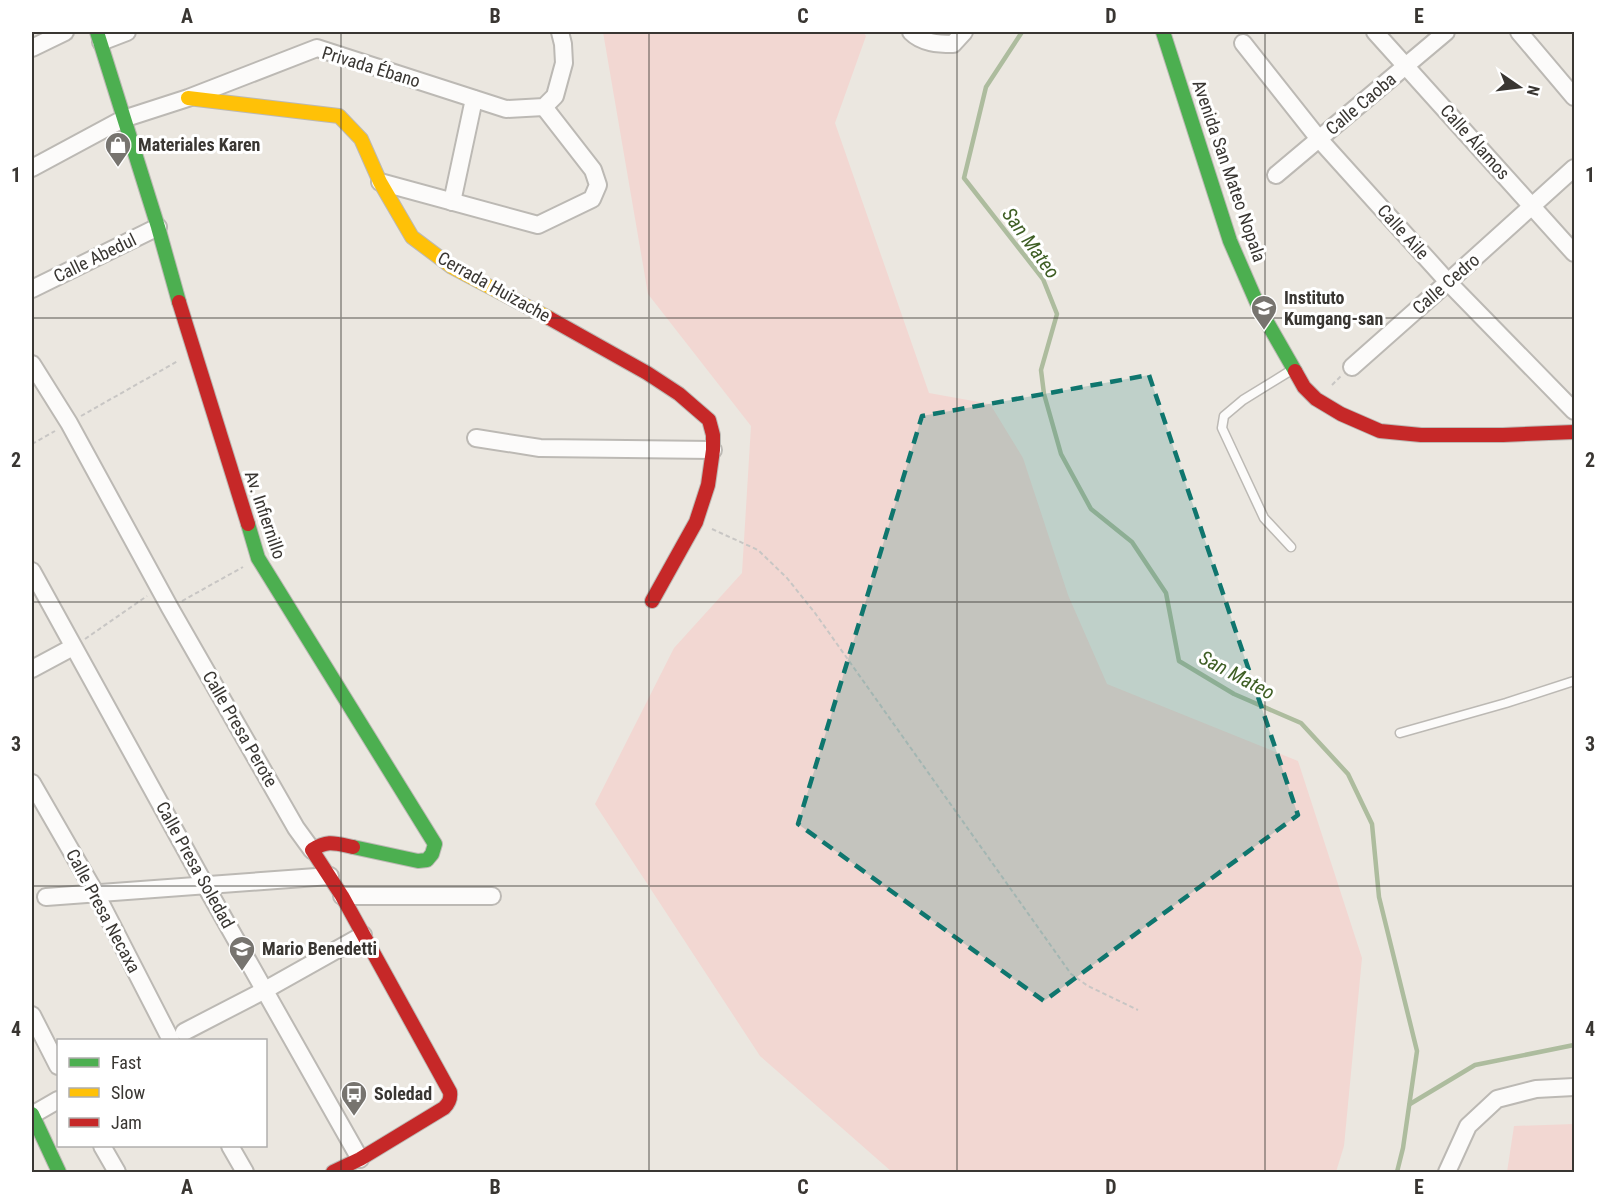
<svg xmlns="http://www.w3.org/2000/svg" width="1606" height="1204" viewBox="0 0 1606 1204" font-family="'Roboto Condensed',sans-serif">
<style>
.green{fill:#f2d7d2}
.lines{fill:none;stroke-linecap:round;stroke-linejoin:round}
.stream{stroke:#adbc9e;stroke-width:4.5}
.lane-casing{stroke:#bcb9b4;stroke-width:11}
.street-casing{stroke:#bcb9b4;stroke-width:20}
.fast-casing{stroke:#bcb9b4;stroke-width:16}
.slow-casing{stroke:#bcb9b4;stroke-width:16}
.jam-casing{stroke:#bcb9b4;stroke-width:16}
.path{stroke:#c8c6c4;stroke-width:2;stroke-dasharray:4.5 3;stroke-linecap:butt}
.lane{stroke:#fcfbfa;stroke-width:8}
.street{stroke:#fcfbfa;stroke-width:16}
.fast{stroke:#4caf50;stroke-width:14}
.slow{stroke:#ffc107;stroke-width:14}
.jam{stroke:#c62828;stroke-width:14}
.marked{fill:#0f766e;fill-opacity:0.2;stroke:#0f766e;stroke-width:4.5;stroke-dasharray:12 8;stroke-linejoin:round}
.grid{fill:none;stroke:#393632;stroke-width:1.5;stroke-opacity:0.55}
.labels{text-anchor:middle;stroke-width:6;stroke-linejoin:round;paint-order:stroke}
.street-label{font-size:18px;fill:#393632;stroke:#fff}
.poi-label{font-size:18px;font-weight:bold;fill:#393632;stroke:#fff;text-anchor:start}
.water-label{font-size:20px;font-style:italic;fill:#3e5e24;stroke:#fff}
.neatline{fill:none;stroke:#393632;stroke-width:2}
.grid-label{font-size:20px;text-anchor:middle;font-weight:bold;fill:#393632}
</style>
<rect width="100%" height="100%" fill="#ebe7e0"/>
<g class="green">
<path d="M603 32H863L866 36 835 123 929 393 990 404 1023 458 1068 595 1107 684 1298 761 1362 958 1344 1146 1336 1172H892L760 1056 595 804 674 648 742 573 751 426 648 294Z"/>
<path d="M1574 1124V1172H1507L1514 1126Z"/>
</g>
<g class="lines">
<g class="stream">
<path d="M1022 32 986 87 964 178 1043 279 1057 314 1041 370 1044 394 1061 454 1091 509 1132 542 1166 593 1179 661 1234 694 1301 723 1348 774 1372 824 1379 897 1417 1051 1403 1148 1397 1172"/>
<path d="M1410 1104 1475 1065 1574 1045"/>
</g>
<g class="lane-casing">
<g id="lane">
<path d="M1290 371 1243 400 1224 416 1222 428 1264 518 1291 547"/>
<path d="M1400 733 1506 703 1574 681"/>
</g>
</g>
<g class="street-casing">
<g id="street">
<path d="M911 32C922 43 938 44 953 44L964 32"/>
<path d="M1375 32 1574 253"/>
<path d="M1519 32 1574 97"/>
<path d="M101 42 127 32"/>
<path d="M1243 43 1319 139 1448 282 1574 411"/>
<path d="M32 48 65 32"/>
<path d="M32 168 123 119 188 98 317 48 506 109 544 107 555 96 564 63 563 44 560 32"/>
<path d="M1276 175 1446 32"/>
<path d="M380 182 538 225 592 199 598 185 593 170 544 107"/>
<path d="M452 202 474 99"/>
<path d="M32 289 158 227"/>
<path d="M32 364 69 423 170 608 296 828 312 850"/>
<path d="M1352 367 1448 282 1574 168"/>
<path d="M476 438 540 448 713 450"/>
<path d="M32 571 205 885 360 1159"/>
<path d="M32 669 73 647"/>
<path d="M32 783 96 894 171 1040"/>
<path d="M342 896H492"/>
<path d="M46 897 330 876"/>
<path d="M32 1015 58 1066"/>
<path d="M184 1032 265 990 363 935"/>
<path d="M32 1115 58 1100"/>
<path d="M102 1146 117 1172"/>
<path d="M230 1146 245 1172"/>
<path d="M1447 1172 1468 1126 1497 1099 1536 1089 1574 1087"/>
</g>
</g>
<g class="fast-casing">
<g id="fast">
<path d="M97 32 158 227 179 302"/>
<path d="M1163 32 1230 241 1260 310 1295 371"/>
<path d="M248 524 258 558 435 844 432 854 427 860 418 861 353 847"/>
<path d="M32 1114 59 1172"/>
</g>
</g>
<g class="slow-casing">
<path id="slow" d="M188 98 339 116 361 139 380 182 412 237 452 267 549 318"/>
</g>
<g class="jam-casing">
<g id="jam">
<path d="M179 302 248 524"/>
<path d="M549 318 647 373 679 394 709 420 713 435V450L708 485 696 522 652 601"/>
<path d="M1295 371 1304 387 1316 399 1341 414 1380 431 1421 435H1503L1574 432"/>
<path d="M333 1172 360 1159 444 1108C449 1103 451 1099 450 1092L342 896 312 850C328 840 334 843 353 847"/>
</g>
</g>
<g class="path">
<path d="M1332 385 1341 376"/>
<path d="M81 416 178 361"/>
<path d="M32 444 55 431"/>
<path d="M712 529 758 550 787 578 815 613 1071 974 1088 986 1138 1010"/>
<path d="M182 601 243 567"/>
<path d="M85 639 147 596"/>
</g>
<use href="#lane" class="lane"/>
<use href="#street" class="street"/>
<use href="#fast" class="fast"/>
<use href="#slow" class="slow"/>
<use href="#jam" class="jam"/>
</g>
<path class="marked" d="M1149 375 1298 815 1044 1001 798 824 922 416Z"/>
<path class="grid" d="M341 32V1172M649 32V1172M957 32V1172M1265 32V1172M32 318H1574M32 602H1574M32 886H1574"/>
<defs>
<g id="shop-pin" transform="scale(1.35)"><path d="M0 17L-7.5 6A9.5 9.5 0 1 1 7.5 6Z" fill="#77746f" stroke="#fff"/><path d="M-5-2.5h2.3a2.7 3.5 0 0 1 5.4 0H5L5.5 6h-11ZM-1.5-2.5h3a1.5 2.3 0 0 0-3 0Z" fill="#fff"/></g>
<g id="school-pin" transform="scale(1.35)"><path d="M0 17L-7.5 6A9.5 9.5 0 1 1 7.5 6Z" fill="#77746f" stroke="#fff"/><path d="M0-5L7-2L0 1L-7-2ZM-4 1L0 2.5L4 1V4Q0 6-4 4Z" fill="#fff"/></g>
<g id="bus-pin" transform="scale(1.35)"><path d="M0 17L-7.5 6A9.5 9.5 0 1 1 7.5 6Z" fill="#77746f" stroke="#fff"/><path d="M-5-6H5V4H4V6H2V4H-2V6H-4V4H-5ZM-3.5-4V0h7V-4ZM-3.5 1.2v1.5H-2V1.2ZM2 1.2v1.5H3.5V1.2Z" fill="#fff"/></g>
</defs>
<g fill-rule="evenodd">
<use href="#shop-pin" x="118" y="145"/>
<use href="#school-pin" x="1264" y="308"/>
<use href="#school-pin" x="242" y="949"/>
<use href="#bus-pin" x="354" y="1094"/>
</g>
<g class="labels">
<g class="street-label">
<text transform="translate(371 67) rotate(17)" y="6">Privada Ébano</text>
<text transform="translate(1361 104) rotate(-40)" y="6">Calle Caoba</text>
<text transform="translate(1475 142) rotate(48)" y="6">Calle Álamos</text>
<text transform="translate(1229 171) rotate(71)" y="6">Avenida San Mateo Nopala</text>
<text transform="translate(1403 232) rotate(48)" y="6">Calle Aile</text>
<text transform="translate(95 258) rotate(-26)" y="6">Calle Abedul</text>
<text transform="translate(1446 284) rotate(-41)" y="6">Calle Cedro</text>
<text transform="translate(494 287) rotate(29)" y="6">Cerrada Huizache</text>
<text transform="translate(265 515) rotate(71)" y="6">Av. Infiernillo</text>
<text transform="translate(240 729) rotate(60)" y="6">Calle Presa Perote</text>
<text transform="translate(195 865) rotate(61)" y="6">Calle Presa Soledad</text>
<text transform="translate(103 911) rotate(62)" y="6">Calle Presa Necaxa</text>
</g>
<g class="poi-label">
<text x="138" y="151">Materiales Karen</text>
<text x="1284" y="304">Instituto<tspan x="1284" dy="21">Kumgang-san</tspan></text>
<text x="262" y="955">Mario Benedetti</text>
<text x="374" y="1100">Soledad</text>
</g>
<g class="water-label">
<text transform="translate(1031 243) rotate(54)" y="7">San Mateo</text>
<text transform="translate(1237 675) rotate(28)" y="7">San Mateo</text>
</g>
</g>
<rect width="1606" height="1204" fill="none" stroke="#ffffff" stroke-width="66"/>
<rect x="57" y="1039" width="210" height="108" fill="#ffffff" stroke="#b0afad" stroke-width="1.5"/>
<rect x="69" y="1058" width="30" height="9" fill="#4caf50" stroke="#b0afad" stroke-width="1.5"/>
<text x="111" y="1069" font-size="18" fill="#393632">Fast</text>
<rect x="69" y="1088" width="30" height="9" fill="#ffc107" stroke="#b0afad" stroke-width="1.5"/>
<text x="111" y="1099" font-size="18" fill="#393632">Slow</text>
<rect x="69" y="1118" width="30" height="9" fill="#c62828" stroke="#b0afad" stroke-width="1.5"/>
<text x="111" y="1129" font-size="18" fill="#393632">Jam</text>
<g transform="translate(1519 87) rotate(104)" stroke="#ffffff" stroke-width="4.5" paint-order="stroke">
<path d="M0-4.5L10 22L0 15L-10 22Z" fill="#393632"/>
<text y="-9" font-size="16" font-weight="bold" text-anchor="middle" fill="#393632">N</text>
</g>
<rect x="33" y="33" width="1540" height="1138" class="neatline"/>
<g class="grid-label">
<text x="187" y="23">A</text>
<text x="495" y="23">B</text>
<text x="803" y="23">C</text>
<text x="1111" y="23">D</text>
<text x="1419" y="23">E</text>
<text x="16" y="182">1</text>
<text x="1590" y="182">1</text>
<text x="16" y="467">2</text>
<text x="1590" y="467">2</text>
<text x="16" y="751">3</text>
<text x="1590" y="751">3</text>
<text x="16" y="1036">4</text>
<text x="1590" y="1036">4</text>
<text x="187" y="1194">A</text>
<text x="495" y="1194">B</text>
<text x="803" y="1194">C</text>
<text x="1111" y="1194">D</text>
<text x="1419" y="1194">E</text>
</g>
</svg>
